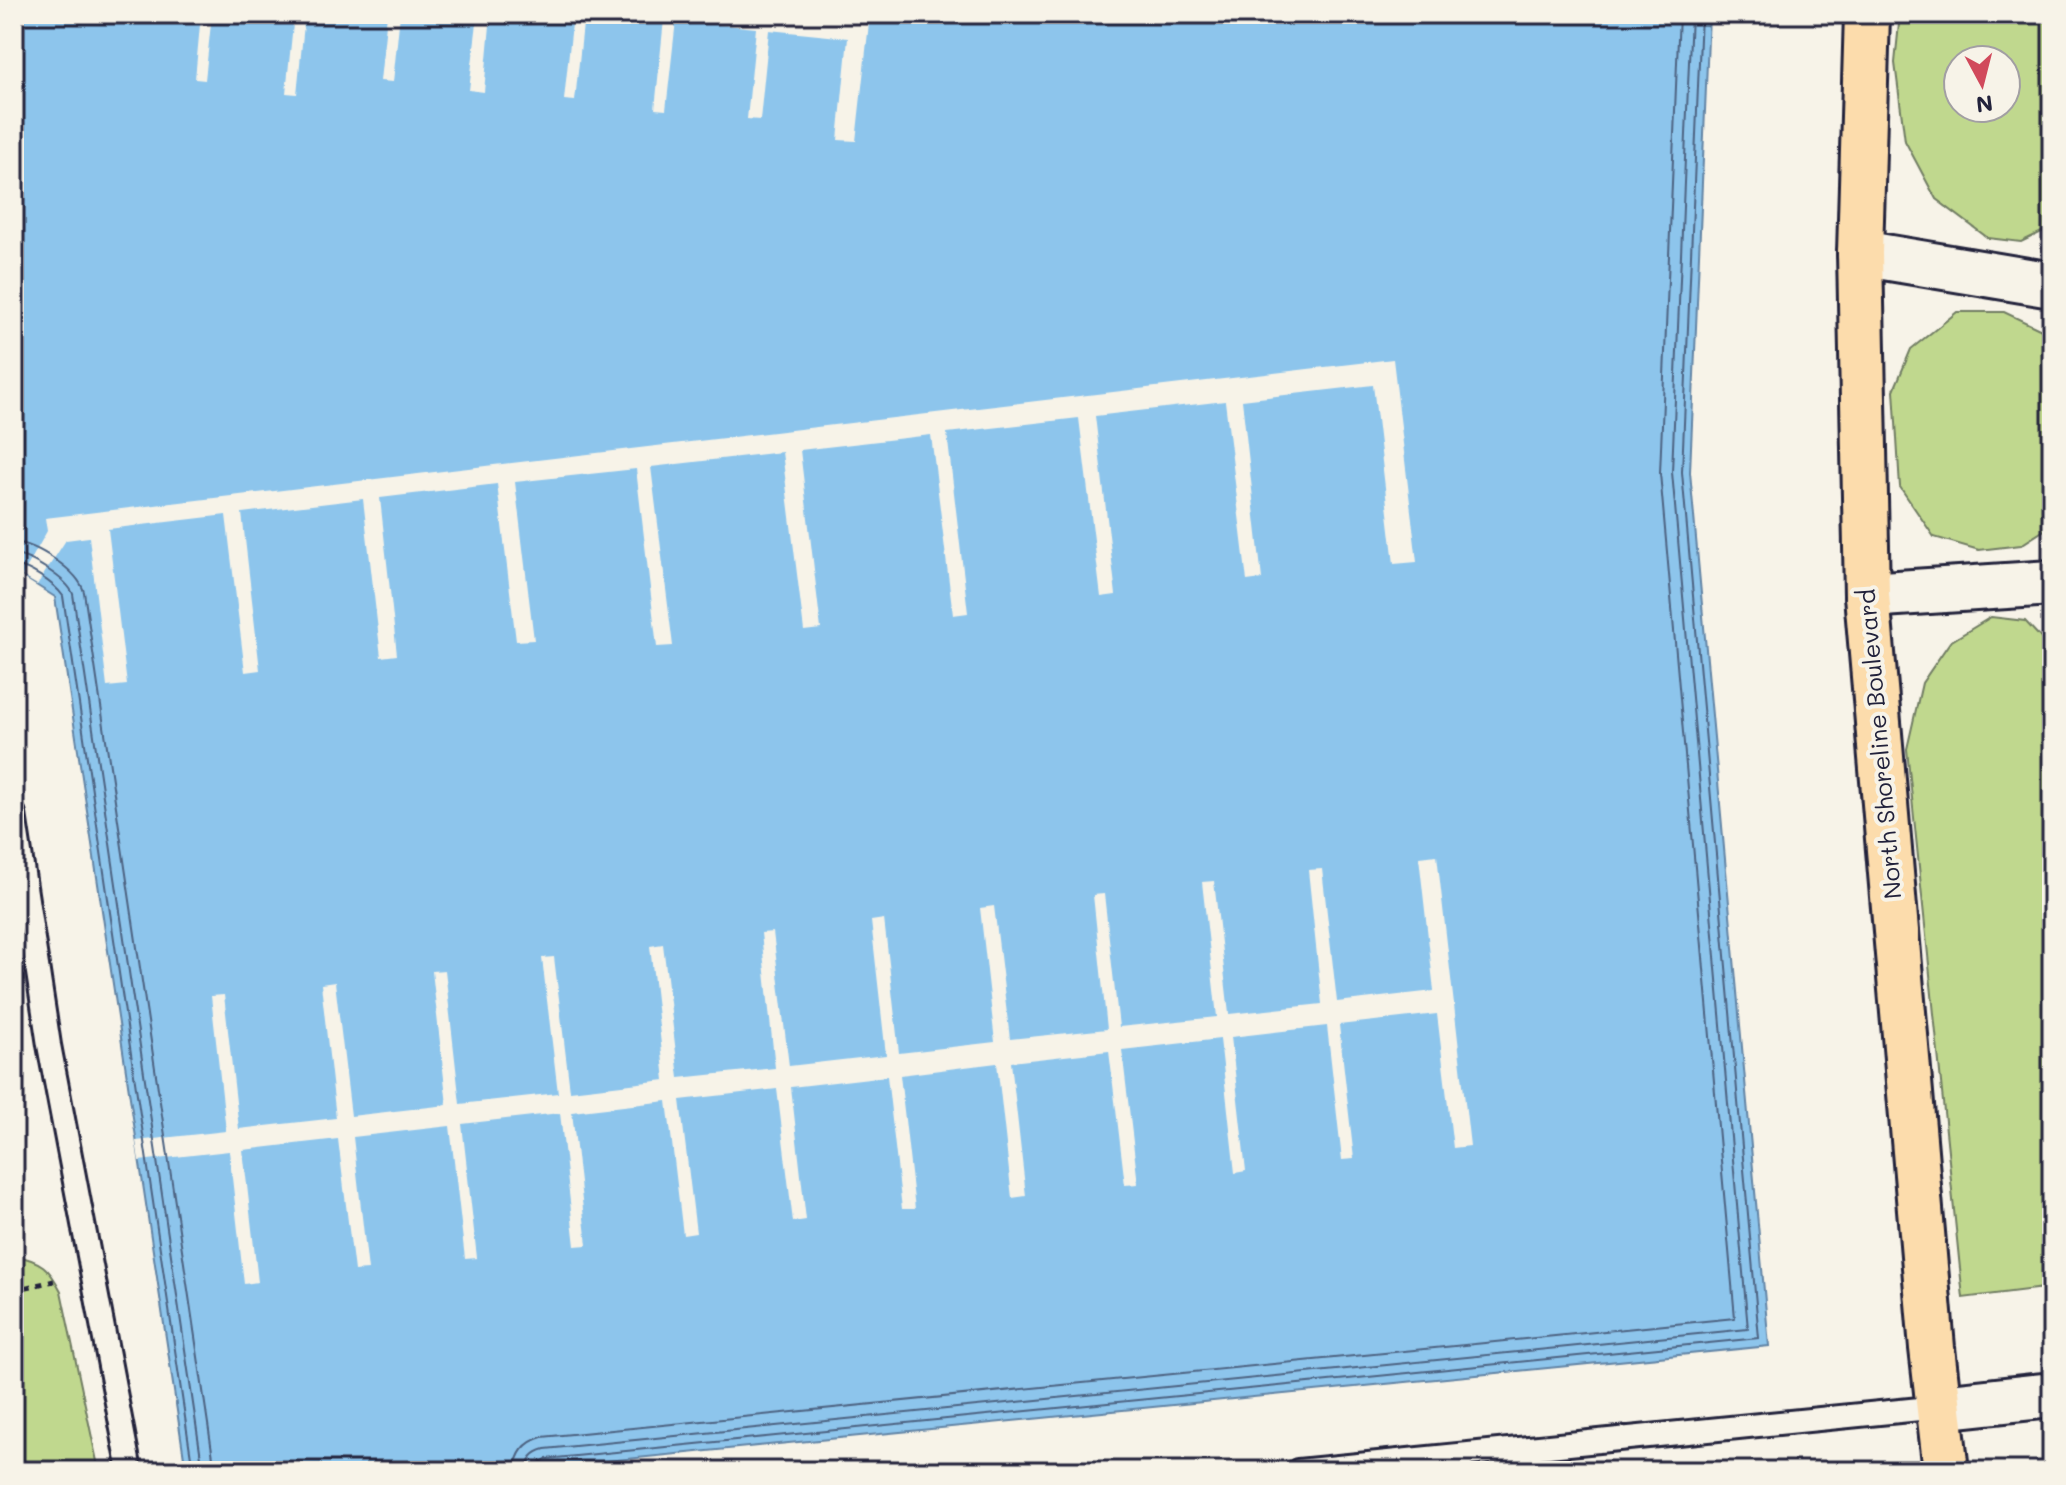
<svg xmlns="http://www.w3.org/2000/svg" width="2066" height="1485" viewBox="0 0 2066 1485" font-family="Mali,sans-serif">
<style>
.green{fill:#c0d88e;stroke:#717d64;stroke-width:2;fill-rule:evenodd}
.water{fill:#8dc5ec;stroke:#6284a5;stroke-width:2}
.pier{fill:#f7f3e8}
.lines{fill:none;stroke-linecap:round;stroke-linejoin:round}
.shore{stroke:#4d6382;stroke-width:2}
.service-casing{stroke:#22223b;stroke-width:28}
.minor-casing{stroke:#22223b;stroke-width:50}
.secondary-casing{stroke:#22223b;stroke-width:50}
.primary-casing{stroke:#22223b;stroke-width:50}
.path{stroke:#22223b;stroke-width:5;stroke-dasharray:6 6;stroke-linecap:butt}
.service{stroke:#f7f3e8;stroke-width:22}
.minor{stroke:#f7f3e8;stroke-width:44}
.secondary{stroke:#f7f3e8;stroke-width:44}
.primary{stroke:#fcdcac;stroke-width:44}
.labels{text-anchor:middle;stroke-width:8;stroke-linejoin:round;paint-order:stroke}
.street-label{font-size:24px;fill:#22223b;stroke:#f7f3e8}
</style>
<rect width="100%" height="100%" fill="#f7f3e8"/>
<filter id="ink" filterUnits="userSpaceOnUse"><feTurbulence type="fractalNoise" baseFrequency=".0125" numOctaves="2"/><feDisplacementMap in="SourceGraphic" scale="16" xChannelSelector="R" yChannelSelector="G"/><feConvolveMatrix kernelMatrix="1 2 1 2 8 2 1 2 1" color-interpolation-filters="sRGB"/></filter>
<g filter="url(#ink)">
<g class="green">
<path d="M1900 14H2052V227L2021 242 1988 238 1936 199 1905 141 1895 63ZM1958 60H2006V108H1958Z"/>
<path d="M1957 312H2004L2052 335V525L2021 545 1979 550 1934 537 1900 487 1894 390 1911 349Z"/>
<path d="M1991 617 2025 621 2052 650V1287L1963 1298 1907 749 1922 683 1950 642Z"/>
<path d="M14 1255C41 1261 49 1267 61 1291L99 1471H14Z"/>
</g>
<path class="water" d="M18 14H1709L1690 472 1769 1346 506 1471H186L55 597 14 571V34L18 31Z"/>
<g class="pier">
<path d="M201 14H212L205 80 195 79Z"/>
<path d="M294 14H305L297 94 286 93Z"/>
<path d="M387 14H400L393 82 380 81Z"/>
<path d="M478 14H491L484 92 469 90Z"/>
<path d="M573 14H584L575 101 564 100Z"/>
<path d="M620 14H870L856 141 838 140 848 38 769 30 760 120 747 119 756 28 676 20 666 110 655 109 664 19Z"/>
<path d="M1393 359 1417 562 1394 564 1373 385 1242 400 1262 579 1247 581 1225 401 1095 416 1116 595 1101 597 1079 418 947 433 968 613 953 615 931 435 800 450 821 629 804 631 782 452 651 467 673 646 657 647 636 469 515 482 534 640 516 641 497 484 380 498 397 655 381 657 363 499 242 513 260 670 245 672 226 515 108 529 127 685 107 687 89 537 66 540 37 585 22 576 47 531 45 518Z"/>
<path d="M1437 855 1470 1146 1453 1148 1437 1014 1339 1025 1354 1159 1342 1160 1327 1026 1231 1037 1246 1171 1235 1173 1220 1039 1122 1050 1138 1184 1125 1185 1109 1051 1011 1062 1026 1196 1012 1198 997 1063 900 1075 915 1209H902L887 1076 791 1087 806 1220 793 1222 777 1089 680 1100 696 1233 683 1235 667 1101 572 1112 587 1245 575 1246 560 1113 462 1124 477 1258 465 1259 450 1126 353 1137 368 1270 354 1271 338 1139 243 1150 258 1282 244 1284 229 1151 139 1161 136 1141 226 1131 211 996 224 995 239 1129 336 1118 321 984 335 982 351 1116 447 1105 432 971 445 970 460 1104 558 1093 542 958 554 957 570 1091 665 1080 650 946 663 944 679 1078 775 1068 761 933 773 932 789 1066 886 1055 871 921 884 919 899 1053 995 1042 980 908 994 906 1010 1039 1107 1029 1093 895 1104 894 1119 1027 1217 1017 1202 882 1214 881 1229 1014 1322 1004 1308 870 1322 869 1337 1002 1434 991 1419 857Z"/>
</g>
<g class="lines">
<g class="shore">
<path d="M14 542C36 544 78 570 84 592L215 1471"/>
<path d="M14 555C30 556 67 579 73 594L203 1471"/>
<path d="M14 565C29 567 54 583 63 596L193 1471"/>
<path d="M515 1471C516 1453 525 1442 542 1437L1735 1318 1660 473 1679 14"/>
<path d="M527 1471C527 1459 533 1452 545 1449L1748 1329 1672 472 1691 14"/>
<path d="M537 1471 539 1463 546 1459 1759 1338 1682 472 1701 14"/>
</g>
<g class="service-casing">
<g id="service">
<path d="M14 814 49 1045 130 1471"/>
<path d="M1298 1471 1940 1407"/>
</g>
</g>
<g class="minor-casing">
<path id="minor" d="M1940 1407 2052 1395"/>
</g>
<g class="secondary-casing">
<g id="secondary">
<path d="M1860 253 2052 285"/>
<path d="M1867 595 2052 583"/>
</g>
</g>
<g class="primary-casing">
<path id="primary" d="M1867 14 1860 253 1867 595 1932 1348 1946 1471"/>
</g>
<g class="path">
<path d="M14 1290 54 1281"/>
<path d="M1794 1471 1865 1463"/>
</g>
<use href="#service" class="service"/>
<use href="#minor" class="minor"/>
<use href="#secondary" class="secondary"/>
<use href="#primary" class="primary"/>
</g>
</g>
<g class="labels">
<g class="street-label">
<text transform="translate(1880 744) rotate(-95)" y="8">North Shoreline Boulevard</text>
</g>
</g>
<rect width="2066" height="1485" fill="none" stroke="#f7f3e8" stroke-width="48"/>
<rect x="24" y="24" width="2018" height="1437" fill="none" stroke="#22223b" stroke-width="3" filter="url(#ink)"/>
<g transform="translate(1982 84) rotate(173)"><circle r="38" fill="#f7f3e8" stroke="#a29fa3" stroke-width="2"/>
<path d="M0-6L14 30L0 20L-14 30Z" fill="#d1495b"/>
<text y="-12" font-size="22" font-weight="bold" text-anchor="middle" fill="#22223b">N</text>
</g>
</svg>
